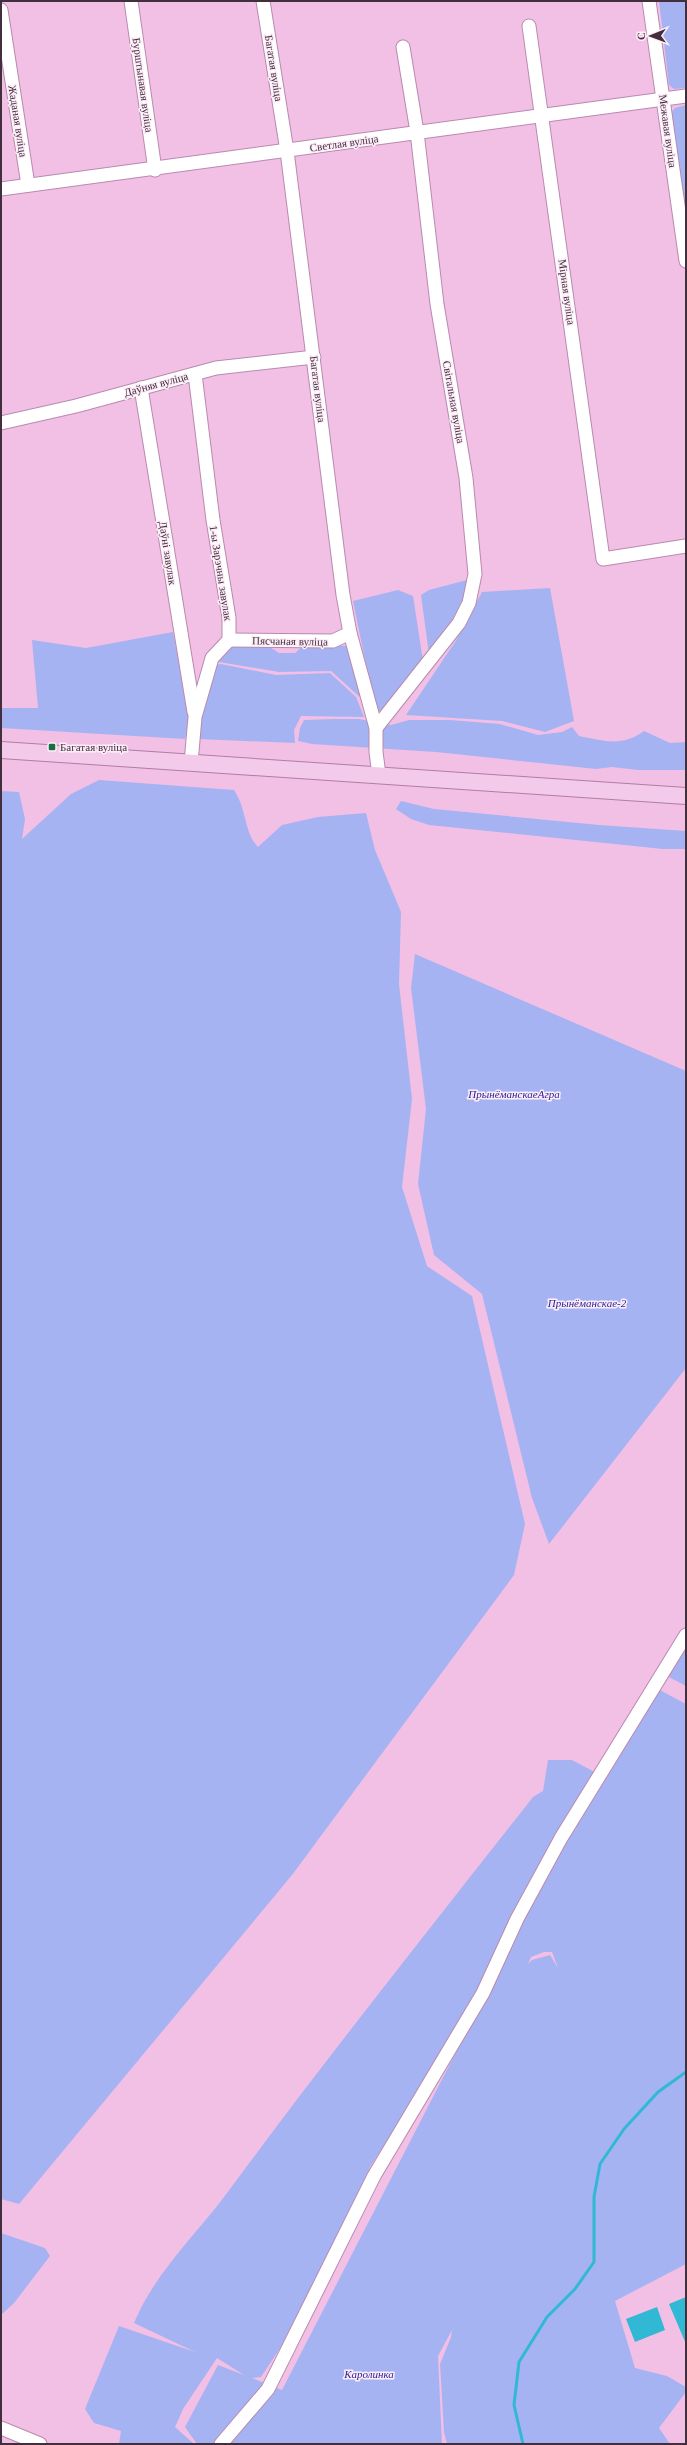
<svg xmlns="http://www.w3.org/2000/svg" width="687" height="2445" viewBox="0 0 687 2445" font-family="'Times New Roman',serif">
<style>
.green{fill:#a6b3f3;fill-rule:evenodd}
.water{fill:#31b8d4}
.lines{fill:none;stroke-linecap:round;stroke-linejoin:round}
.stream{stroke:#31b8d4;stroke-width:3}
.minor-casing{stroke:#b98aae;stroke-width:15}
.major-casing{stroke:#b07da4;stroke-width:18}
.minor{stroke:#fff;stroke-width:13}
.major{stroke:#f4caea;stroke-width:16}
.poi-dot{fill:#166e41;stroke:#fdedf8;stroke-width:1.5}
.labels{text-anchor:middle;stroke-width:3;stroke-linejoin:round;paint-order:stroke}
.street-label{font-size:11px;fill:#422e3d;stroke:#fdedf8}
.poi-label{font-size:11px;fill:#422e3d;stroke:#fdedf8;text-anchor:start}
.park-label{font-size:11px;font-style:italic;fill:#2a2495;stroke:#fdedf8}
</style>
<rect width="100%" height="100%" fill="#f2bfe5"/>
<g class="green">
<path d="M659 1H686V88L674 89 669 85Z"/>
<path d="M686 105V219L670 114 675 108Z"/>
<path d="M471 579 464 602 429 654 421 595 429 590Z"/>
<path d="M550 588 574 721 545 732 502 721 406 715 455 642 482 592Z"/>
<path d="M398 590 413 596 423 661 385 711H379L373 699 353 601Z"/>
<path d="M173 632 189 718 185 739 1 728V708H38L32 640 86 648Z"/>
<path d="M232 644 268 646 279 653H295L303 646H349L363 700 331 671 279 672 219 662Z"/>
<path d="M221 664 276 675 330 673 356 697 364 717 301 716 294 730 295 743 198 739 200 718 215 665Z"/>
<path d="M334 719H359L391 725 409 720H450L500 724 538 735 562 732 572 727 579 736C605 741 622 747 644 731L670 743 686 742V770H638L612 767 596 769 436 752 312 744 298 741 300 728 304 720Z"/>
<path d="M99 780 234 790C247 809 244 833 258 847L282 825 318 817 366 813 375 850 401 912 399 984 412 1099 402 1187 427 1266 472 1296 525 1524 514 1575 292 1875 19 2204 1 2199V791L19 792 25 819 22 839 71 794Z"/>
<path d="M401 801 434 809 599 825 686 831V849H663L429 825 411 819 396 809Z"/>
<path d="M415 954 686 1071V1368L549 1544 532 1498 482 1294 434 1255 418 1184 426 1109 411 988Z"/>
<path d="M686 1646V1686L667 1676Z"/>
<path d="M658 1689 686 1704V2264L615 2301 635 2368 667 2376 686 2387V2392L659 2428 670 2444H447L444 2432 440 2364 451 2337 452 2330 438 2356 442 2444H197L185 2427 218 2365 244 2375 217 2358 183 2409 175 2427 194 2444H119L121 2431 94 2423 85 2409 119 2326 195 2352 134 2323C155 2272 198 2233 230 2189 328 2056 431 1927 533 1797L543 1791 548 1760H572L604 1777ZM563 1823 577 1829 570 1831 282 2390 252 2378 261 2377 300 2318 359 2201 370 2167 415 2097 482 1983ZM544 1952H552L558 1968 550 1955 532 1960 528 1964 531 1957Z"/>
<path d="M1 2233 45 2248 50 2256 14 2303 1 2315Z"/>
</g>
<g class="water">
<path d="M686 2297V2344L669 2304Z"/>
<path d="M657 2307 665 2330 635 2342 626 2319Z"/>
</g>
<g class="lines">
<path class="stream" d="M523 2444 514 2405 519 2362 547 2317 575 2289 594 2262V2197L600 2164 624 2129 658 2092 686 2072"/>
<g class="minor-casing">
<g id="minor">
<path d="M131 1 155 170"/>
<path d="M263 1 287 151 343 595 350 633 376 728V752L379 775"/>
<path d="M649 1 686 261"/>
<path d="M1 10 28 185"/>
<path d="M529 26 603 559 686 546"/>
<path d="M1 189 686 96"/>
<path d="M141 388 194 712"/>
<path d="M1 423 76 406 216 368 314 357"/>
<path d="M229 640 333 641 350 633"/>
<path d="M376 728 459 623 469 603 475 574 466 478 437 304 417 132 403 47"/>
<path d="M191 763 195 717 212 658 229 640V618L213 520 195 374"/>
<path d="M1 2428 40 2444"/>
<path d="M221 2444 268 2389 374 2176 483 1993 517 1919 561 1838 686 1635"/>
</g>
</g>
<g class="major-casing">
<path id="major" d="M1 750 686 796"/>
</g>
<use href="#minor" class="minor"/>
<use href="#major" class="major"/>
</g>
<rect class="poi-dot" x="48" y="743" width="8" height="8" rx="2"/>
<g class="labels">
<g class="street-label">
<text transform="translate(274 68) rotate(81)" y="4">Багатая вуліца</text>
<text transform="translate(143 85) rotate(82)" y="4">Бурштынавая вуліца</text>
<text transform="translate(18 121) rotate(81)" y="4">Жаданая вуліца</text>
<text transform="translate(668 131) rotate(82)" y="4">Межавая вуліца</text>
<text transform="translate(344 143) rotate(-8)" y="4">Светлая вуліца</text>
<text transform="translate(567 292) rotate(82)" y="4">Мірная вуліца</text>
<text transform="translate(156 384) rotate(-15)" y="4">Даўняя вуліца</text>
<text transform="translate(318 389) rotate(83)" y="4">Багатая вуліца</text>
<text transform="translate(454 402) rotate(80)" y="4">Світальная вуліца</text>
<text transform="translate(168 553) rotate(81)" y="4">Даўні завулак</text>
<text transform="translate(221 573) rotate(81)" y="4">1-ы Зарэчны завулак</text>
<text transform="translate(290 641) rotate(1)" y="4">Пясчаная вуліца</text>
</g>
<g class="poi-label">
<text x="60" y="751">Багатая вуліца</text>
</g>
<g class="park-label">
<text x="514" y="1098">ПрынёманскаеАгра</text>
<text x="587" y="1307">Прынёманскае-2</text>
<text x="369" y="2378">Каролинка</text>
</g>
</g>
<rect width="687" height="2445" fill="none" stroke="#422e3d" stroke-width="4"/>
<g transform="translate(651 36) rotate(269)" stroke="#fdedf8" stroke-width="3" paint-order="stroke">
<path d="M0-3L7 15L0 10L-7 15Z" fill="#422e3d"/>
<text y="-6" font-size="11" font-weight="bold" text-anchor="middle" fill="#422e3d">С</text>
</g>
</svg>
